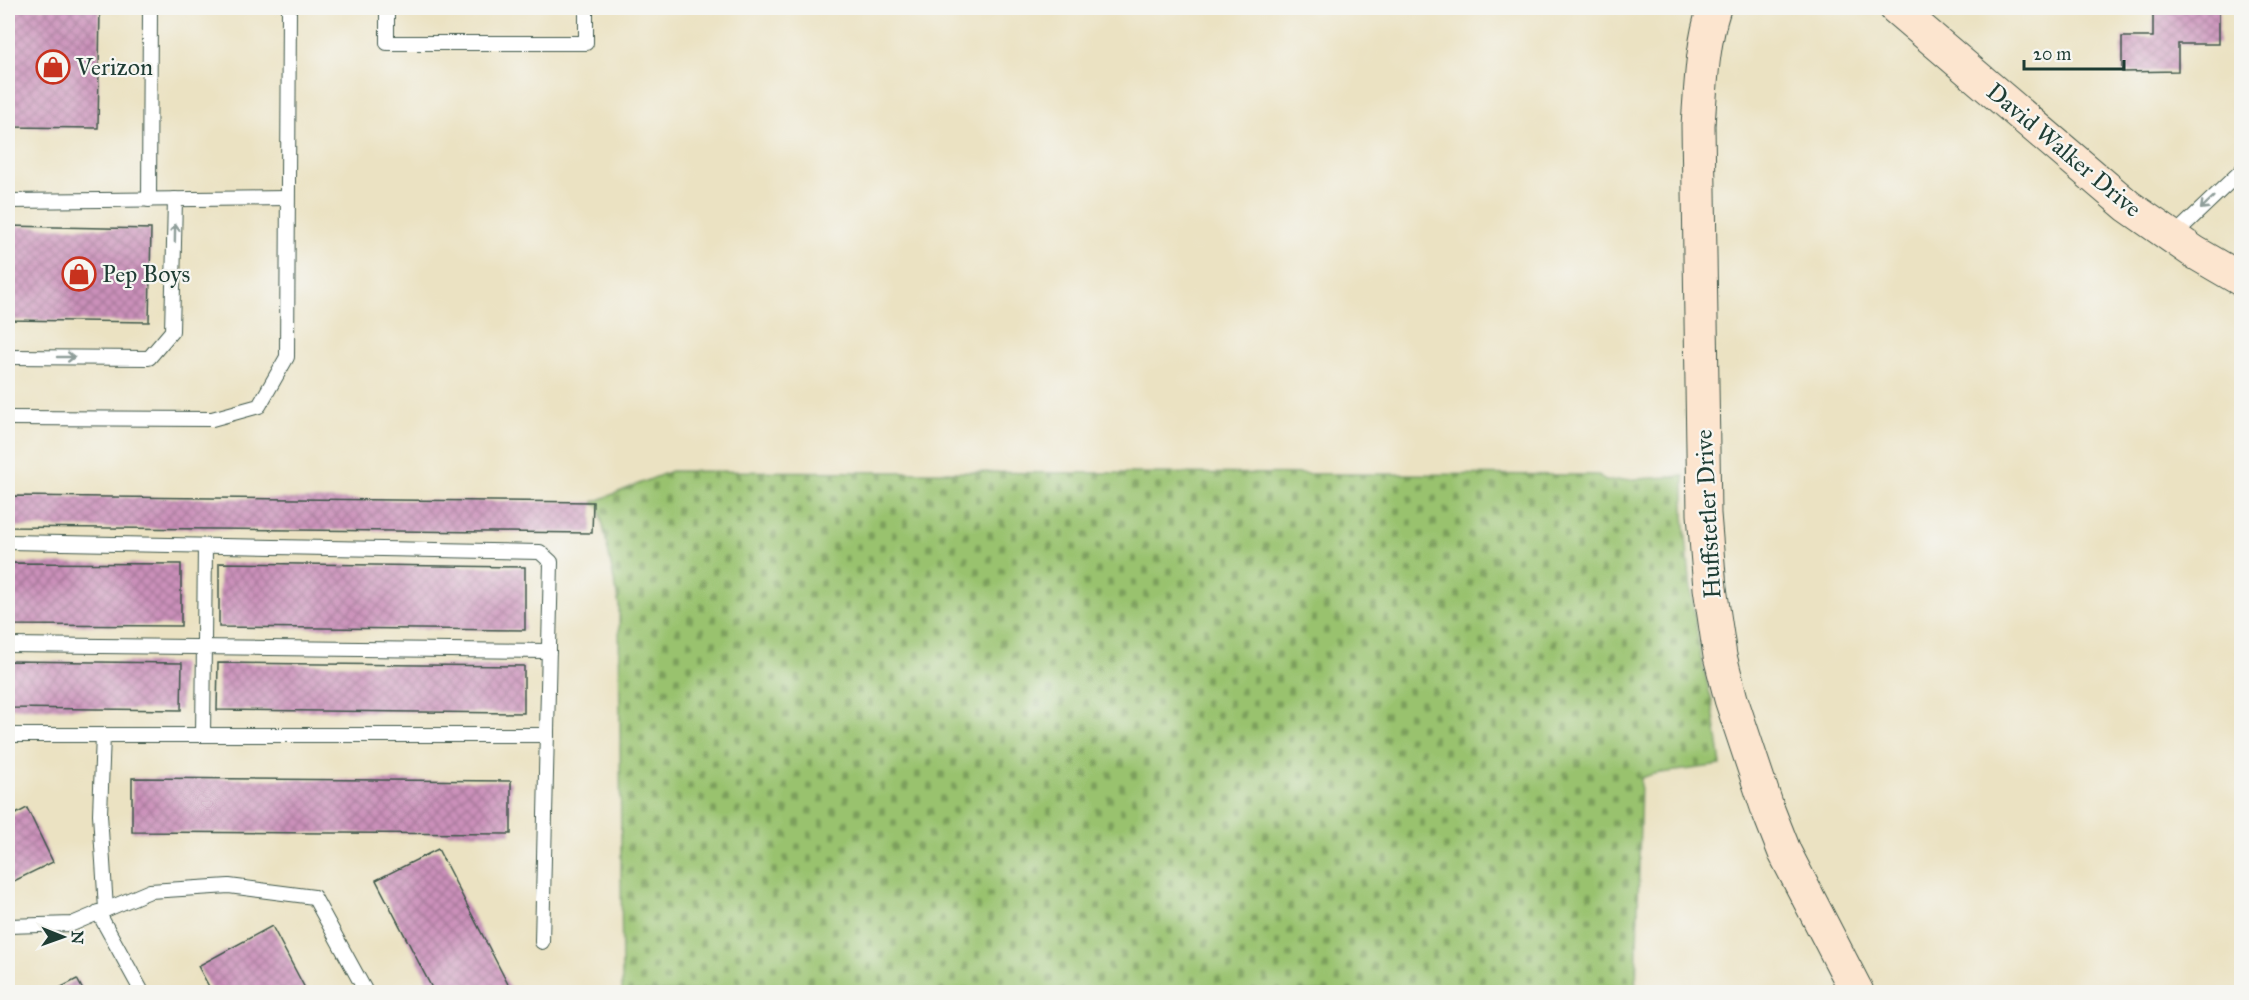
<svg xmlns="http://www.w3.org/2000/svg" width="2249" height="1000" viewBox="0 0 2249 1000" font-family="'IM FELL Great Primer',serif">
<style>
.cemetery{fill:url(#cemetery-stones);stroke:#5c8051;stroke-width:1.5}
.building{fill:url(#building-cross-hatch)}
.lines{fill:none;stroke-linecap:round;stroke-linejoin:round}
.lane-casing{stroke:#3e5649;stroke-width:16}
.secondary-casing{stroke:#3e5649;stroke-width:35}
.lane{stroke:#fff;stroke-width:14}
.secondary{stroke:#fce5cf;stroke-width:33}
.oneway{stroke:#8f9e9a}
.labels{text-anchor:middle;stroke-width:4.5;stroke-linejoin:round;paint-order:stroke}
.poi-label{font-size:24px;fill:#1f3d34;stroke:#f6f6f2;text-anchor:start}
.street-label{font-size:24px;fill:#1f3d34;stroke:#f6f6f2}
</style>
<defs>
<pattern id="cemetery-stones" width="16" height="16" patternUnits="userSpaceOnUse" patternTransform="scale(1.5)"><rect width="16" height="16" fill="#99c26e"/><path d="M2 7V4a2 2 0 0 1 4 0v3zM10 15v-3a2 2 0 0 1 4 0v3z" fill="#7c9f5b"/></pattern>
<pattern id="building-cross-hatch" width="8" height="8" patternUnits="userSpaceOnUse" patternTransform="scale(1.5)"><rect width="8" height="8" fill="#cb90ba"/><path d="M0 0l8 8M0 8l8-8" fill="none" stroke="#a47798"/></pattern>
</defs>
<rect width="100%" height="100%" fill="#f6f6f2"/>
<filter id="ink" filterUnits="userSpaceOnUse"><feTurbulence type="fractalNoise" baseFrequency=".0167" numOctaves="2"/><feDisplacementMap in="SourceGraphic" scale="12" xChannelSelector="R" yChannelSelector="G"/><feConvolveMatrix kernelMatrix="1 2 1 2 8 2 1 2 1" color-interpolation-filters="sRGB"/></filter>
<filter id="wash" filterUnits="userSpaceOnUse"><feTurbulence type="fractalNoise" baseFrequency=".008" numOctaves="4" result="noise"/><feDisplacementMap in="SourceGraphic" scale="24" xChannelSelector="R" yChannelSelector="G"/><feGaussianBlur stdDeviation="1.35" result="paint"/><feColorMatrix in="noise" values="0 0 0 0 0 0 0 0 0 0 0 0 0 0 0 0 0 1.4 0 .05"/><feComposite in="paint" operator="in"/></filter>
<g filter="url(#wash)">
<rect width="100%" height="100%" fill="#ebe2c2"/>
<path class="cemetery" d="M671 471 1599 475 1605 481 1684 476V515L1691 590 1701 658 1712 702 1721 765 1653 774 1641 778 1636 992H622L619 605 599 506 591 503Z"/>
<g id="blocks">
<g class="building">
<path d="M8 8H100L98 128 8 127Z"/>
<path d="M2153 8H2219V44H2178V71L2122 72V37H2153Z"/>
<path d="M8 226 151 229 149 322 8 320Z"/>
<path d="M8 496 593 502 592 533 8 527Z"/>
<path d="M8 563 181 564V626L8 625Z"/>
<path d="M219 563 525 567V630L219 627Z"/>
<path d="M8 661 182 663 181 710 8 708Z"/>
<path d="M218 663 524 666V713L217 710Z"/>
<path d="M132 778 511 781V834L132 832Z"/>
<path d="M27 808 53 862 10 883 8 878V818Z"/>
<path d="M438 849 512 992H434L376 880Z"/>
<path d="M272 926 307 992H212L198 966Z"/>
<path d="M77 979 84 992H52Z"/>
</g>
</g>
</g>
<g filter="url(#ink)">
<use href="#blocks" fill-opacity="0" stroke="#3e5649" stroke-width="1.5"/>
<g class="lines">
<g class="lane-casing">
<g id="lane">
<path d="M387 8V43H586V8"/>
<path d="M149 200 150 8"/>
<path d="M8 201 287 198"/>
<path d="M2172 237 2242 170"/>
<path d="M8 357 149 358 172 331 175 199"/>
<path d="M8 418 212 419 259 406 287 357 289 8"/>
<path d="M8 542 540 552 551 562 542 942"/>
<path d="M8 645 549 651"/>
<path d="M8 735H547"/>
<path d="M103 735 100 814 106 909"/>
<path d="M203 735 205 546"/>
<path d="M98 912 142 992"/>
<path d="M8 926 72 924 150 891 229 886 314 897 366 992"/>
</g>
</g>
<g class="secondary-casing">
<g id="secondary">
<path d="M1714 8C1702 45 1701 86 1698 125L1704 514 1710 588 1720 656 1731 699 1768 810 1785 853 1857 992"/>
<path d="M1896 8 2128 206 2194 252 2242 280"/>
</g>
</g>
<use href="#lane" class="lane"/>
<use href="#secondary" class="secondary"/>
</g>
<defs><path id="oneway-shaft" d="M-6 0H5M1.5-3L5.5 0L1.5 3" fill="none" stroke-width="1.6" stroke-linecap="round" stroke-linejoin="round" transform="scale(1.5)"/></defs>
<g class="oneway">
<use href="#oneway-shaft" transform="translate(2207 203) rotate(136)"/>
<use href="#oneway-shaft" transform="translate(175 233) rotate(-89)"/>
<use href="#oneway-shaft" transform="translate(66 357)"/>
</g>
</g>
<defs>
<g id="shop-ring" transform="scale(1.725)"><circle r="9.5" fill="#f6f6f2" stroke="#c8321e" stroke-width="1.5"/><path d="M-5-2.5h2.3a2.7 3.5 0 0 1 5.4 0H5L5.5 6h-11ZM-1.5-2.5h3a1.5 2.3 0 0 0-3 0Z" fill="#c8321e"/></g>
</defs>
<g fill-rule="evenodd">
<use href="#shop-ring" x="53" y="67"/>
<use href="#shop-ring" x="79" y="274"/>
</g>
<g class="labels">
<g class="poi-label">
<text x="76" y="75">Verizon</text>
<text x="102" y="282">Pep Boys</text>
</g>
<g class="street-label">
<text transform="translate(2064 150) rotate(40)" y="8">David Walker Drive</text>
<text transform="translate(1708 514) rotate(-93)" y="8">Huffstetler Drive</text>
</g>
</g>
<rect width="2249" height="1000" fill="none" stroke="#f6f6f2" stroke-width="30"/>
<g transform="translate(63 937) rotate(91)" stroke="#f6f6f2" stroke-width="4.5" paint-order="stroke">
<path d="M0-4.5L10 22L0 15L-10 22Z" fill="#1f3d34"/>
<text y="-9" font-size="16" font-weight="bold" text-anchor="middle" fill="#1f3d34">N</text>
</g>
<path d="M2024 60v9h100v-9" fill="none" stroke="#1f3d34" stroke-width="3"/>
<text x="2033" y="60" font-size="18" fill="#1f3d34" stroke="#f6f6f2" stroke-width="4.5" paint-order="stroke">20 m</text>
</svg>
